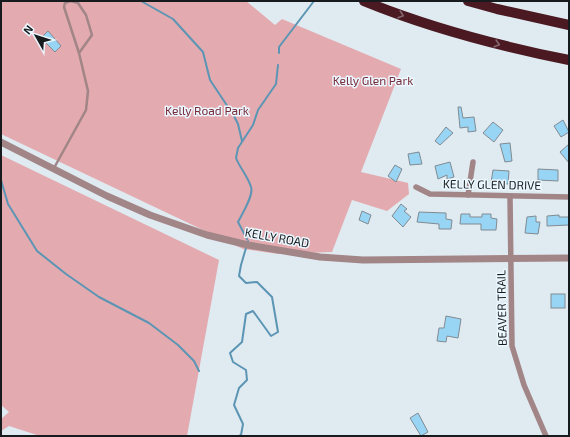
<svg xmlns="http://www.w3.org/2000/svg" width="570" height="437" viewBox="0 0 570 437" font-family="'Exo 2',sans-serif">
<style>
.green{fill:#e3abb0}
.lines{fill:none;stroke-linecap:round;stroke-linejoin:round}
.stream{stroke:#5c95b4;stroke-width:2}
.building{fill:#98d4f4;stroke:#818b92}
.service{stroke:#a18587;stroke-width:2.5}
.minor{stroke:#a18587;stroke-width:5.5}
.tertiary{stroke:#a18587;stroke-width:7}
.motorway{stroke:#4b1921;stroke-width:10}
.oneway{stroke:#83676f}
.labels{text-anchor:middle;stroke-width:3;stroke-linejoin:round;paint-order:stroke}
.park-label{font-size:12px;fill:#782c39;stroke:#ecf8ff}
.street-label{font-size:12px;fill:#171b1d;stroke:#ecf8ff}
</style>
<rect width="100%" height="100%" fill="#dfeaf1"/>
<g class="green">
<path d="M1 1H246L275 25 282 19 401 69 361 172 408 183 409 194 387 211 352 200 332 252 278 254 243 249 1 134Z"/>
<path d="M1 155 219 260 187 436H40L9 426 1 431V419L9 412 1 405Z"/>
</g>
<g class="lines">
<g class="stream">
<path d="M141 1 173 19 203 52 210 80 234 116 238 124 242 141"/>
<path d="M279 53V47L314 1"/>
<path d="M1 180 8 204 37 251 66 274 99 297 149 323 178 345 194 361 199 371"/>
<path d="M247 239 238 222C242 214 254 195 251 187 248 177 240 168 236 158L238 148 253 125 258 110 276 84 278 65"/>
<path d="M239 436 241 435 243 424 234 405 239 388 247 380 246 370 233 362 230 353 242 342 246 314 253 311 271 336 278 332 272 297 257 282 246 283 239 276 241 265 248 241"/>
</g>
</g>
<g class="building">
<path d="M48 31 61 46 55 52 41 38Z"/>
<path d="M458 107H461L463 118 474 117 476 131 468 132V127L460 128Z"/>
<path d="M563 120 569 132 561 137 554 126Z"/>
<path d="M493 122 503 130 494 142 483 133Z"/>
<path d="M446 127 453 133 440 145 435 141Z"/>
<path d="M510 143 512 161 505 162 500 144Z"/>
<path d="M569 144V163L560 152Z"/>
<path d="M419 152 422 164 410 165 408 154Z"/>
<path d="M450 162 454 177 447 179V175L438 179 435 166Z"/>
<path d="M395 165 402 169 396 182 388 176Z"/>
<path d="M538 169 558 170V181L538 180Z"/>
<path d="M493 170 509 171 508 184 491 183Z"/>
<path d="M401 204 407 209 404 211 411 217 403 227 392 216Z"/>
<path d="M362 211 371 215 368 224 359 220Z"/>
<path d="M419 212 446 213V219L452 220 451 229H439V224L417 222Z"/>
<path d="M461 214H470V217H482V214H491V218L497 219 496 230H481V224H460Z"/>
<path d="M559 215V217H569V225L547 226V216Z"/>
<path d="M536 216V222H540L538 234 525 233 527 217Z"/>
<rect x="551" y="294" width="14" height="14"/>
<path d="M446 316 461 319 458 338 447 336 446 342 437 341 439 328H444Z"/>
<path d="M418 413 428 432 421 436 410 418Z"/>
</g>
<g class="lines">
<path class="service" d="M54 168 86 110 88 91 79 53 92 35 86 15 78 3 71 1 65 3 64 7 79 53"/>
<g class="minor">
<path d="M416 187 430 194 569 197"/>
<path d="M468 195 473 162"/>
<path d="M510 197 512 346 524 385 546 436"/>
</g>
<path class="tertiary" d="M1 142 107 196 150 215 207 235 248 245 320 257 363 260 569 258"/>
<g class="motorway">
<path d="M364 1C430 28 499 46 569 60"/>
<path d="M468 1 497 9 569 25"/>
</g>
</g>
<defs><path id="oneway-chevron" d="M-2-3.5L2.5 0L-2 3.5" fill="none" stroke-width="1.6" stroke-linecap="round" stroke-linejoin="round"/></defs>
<g class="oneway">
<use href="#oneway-chevron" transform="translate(401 15) rotate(19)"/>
<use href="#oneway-chevron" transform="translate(497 44) rotate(16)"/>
</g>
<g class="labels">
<g class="park-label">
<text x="373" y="85">Kelly Glen Park</text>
<text x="207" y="115">Kelly Road Park</text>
</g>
<g class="street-label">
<text transform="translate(492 185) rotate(1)" y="4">KELLY GLEN DRIVE</text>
<text transform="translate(277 238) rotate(10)" y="4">KELLY ROAD</text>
<text transform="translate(502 308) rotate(-91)" y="4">BEAVER TRAIL</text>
</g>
</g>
<rect width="570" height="437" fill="none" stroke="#171b1d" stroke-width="4"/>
<g transform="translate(36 36) rotate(309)" stroke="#ecf8ff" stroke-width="3" paint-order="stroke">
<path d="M0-3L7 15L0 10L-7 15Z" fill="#171b1d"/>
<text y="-6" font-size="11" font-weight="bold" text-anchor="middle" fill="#171b1d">N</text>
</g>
</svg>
